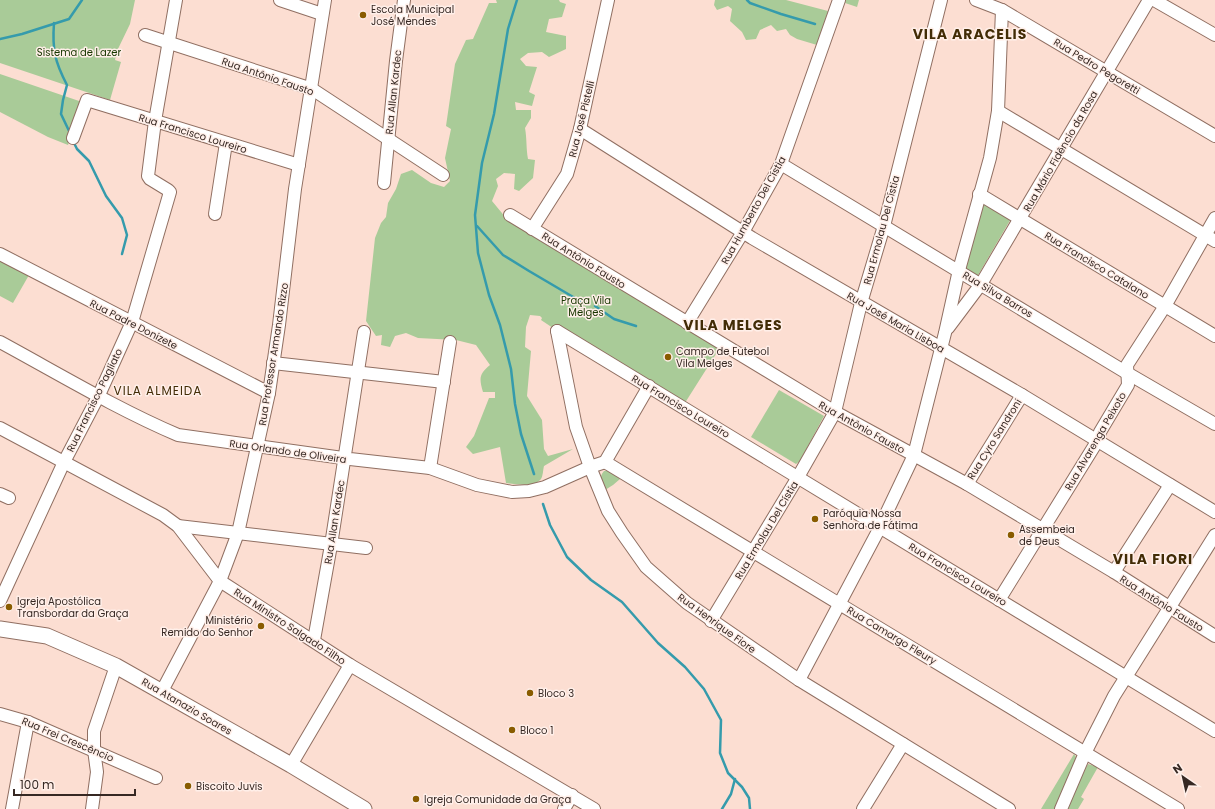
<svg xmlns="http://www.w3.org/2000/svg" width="1215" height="809" viewBox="0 0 1215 809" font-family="Poppins,sans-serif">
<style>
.green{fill:#a9cb98}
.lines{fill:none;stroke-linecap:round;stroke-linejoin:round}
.stream{stroke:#359bac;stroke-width:2.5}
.minor-casing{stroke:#906f62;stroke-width:14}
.major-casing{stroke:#906f62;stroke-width:17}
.minor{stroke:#fff;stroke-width:12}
.major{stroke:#fff;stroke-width:15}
.poi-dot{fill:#895c00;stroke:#ffefe9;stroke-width:1.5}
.labels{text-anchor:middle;stroke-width:3;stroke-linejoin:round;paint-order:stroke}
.poi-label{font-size:10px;fill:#362823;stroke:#ffefe9;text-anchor:start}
.park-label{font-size:10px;fill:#183700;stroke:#ffefe9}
.street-label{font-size:10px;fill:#362823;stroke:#ffefe9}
.quarter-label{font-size:12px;letter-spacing:1px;fill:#422c06;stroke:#ffefe9}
.district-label{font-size:14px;font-weight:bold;letter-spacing:1px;fill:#422c06;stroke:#ffefe9}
</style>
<rect width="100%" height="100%" fill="#fcded2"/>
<g class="green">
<path d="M0 0H135L130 24 117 51 115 60 121 62 110 100 0 63Z"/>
<path d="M496 0H559L560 2 566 4 562 17 549 19 546 32 566 36V49L549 57 542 52 528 53 520 59 526 66 537 67 529 92 535 95 532 106 515 102 516 110H531V118L525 128C527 139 526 148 528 159L535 160 533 178 519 191 514 189 515 174 504 173 496 179 498 186 492 201 506 218 721 346 683 406 559 332 541 320 542 318 540 316 530 315 526 327 525 347 531 351 527 396 542 420 544 449 548 456 573 449 544 466C543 470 543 476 541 479 534 488 516 484 506 483L500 447 473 454 466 447 474 436 489 398H495V392H483C479 378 479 374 490 365L476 345 456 340 418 338 406 333 395 336 390 347 381 345 382 335 376 336 366 321 375 238 381 223 386 217 388 203 396 189 401 174 412 170 431 183 444 187 450 181 445 158 451 129 446 126 455 64 466 40 473 39 489 3H497Z"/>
<path d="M715 0H786L828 11 817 45 797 39 790 35 786 29 777 31 771 25 760 30 756 39 746 40 742 32 730 21 732 9 728 6 717 10 714 5Z"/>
<path d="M846 0H859L857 7 845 3Z"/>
<path d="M0 74 82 102 68 145 48 137 0 112Z"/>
<path d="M981 201 1012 217 977 277 960 268Z"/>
<path d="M0 260 29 275 13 303 0 296Z"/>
<path d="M779 390 824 416 800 461 796 464 751 437Z"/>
<path d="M604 471H610L620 479 613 485 605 490C601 483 598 478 604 471Z"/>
<path d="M1074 754 1076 757 1075 763 1054 809H1041Z"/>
<path d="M1088 764 1098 767 1081 797 1084 799 1078 809H1065Z"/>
</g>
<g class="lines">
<g class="stream">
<path d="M517 0 508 29 494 114 482 163 475 215 478 253 489 295 500 325 511 369 515 404 521 434 534 474"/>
<path d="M747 0 750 3 781 14 815 24"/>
<path d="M54 23C52 50 55 62 67 85L63 100 61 114 70 133"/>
<path d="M0 39 22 34 69 19 82 0"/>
<path d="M73 141 77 149 89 161 106 196 122 218 127 235 122 254"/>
<path d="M477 226 503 255 529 271 580 301"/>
<path d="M595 306 614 319 636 326"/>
<path d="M543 504 550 525 567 557 591 580 622 602 658 643 685 667 704 689 721 720 720 753 728 773 742 787 749 798 750 809"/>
<path d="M722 809 731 794 735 779"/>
</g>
<g class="minor-casing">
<g id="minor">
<path d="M280 0 322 14"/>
<path d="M976 0 1002 10 1215 136"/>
<path d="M1154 0 1215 35"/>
<path d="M145 35 312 89 443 175"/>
<path d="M998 111 1215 241"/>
<path d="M580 129 752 238 1022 395 1215 512"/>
<path d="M73 138 87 100 299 165"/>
<path d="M781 164 1127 373 1215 424"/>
<path d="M384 183 396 61 404 0"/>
<path d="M979 194 1215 336"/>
<path d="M215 214 226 143"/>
<path d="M510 215 835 412 967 484 1042 529 1114 572 1215 636"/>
<path d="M532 229 567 174 580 129 608 0"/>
<path d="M0 254 269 393"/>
<path d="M687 323 743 232 781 164 839 0"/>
<path d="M948 328 981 284 1149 0"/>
<path d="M557 331 1215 731"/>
<path d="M557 331 576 427 590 467 608 511 622 533 646 567 687 603 799 680 1009 809"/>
<path d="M0 342C59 374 117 409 178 435L350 459 430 468 477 485 512 492 529 491 545 487 590 467 605 462 649 386"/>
<path d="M273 363 444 382"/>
<path d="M0 428 163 515 178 526 220 581 350 665 594 809"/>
<path d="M605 462 1178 809"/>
<path d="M430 468 450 342"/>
<path d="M967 484 1022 395"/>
<path d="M0 494 9 498"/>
<path d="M178 526 366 548"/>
<path d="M1114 572 1170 485"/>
<path d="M999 600 1098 440 1100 432 1128 385 1127 365 1165 306 1215 218"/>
<path d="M0 601 64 462 99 395 132 322 170 192 168 190 150 179 148 176 155 121 176 0"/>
<path d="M711 621 798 477 835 412 861 303 884 226 941 0"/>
<path d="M314 640 331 545 364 332"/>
<path d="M799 680 877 533 914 455 945 333 959 270 990 158 998 111 1002 10"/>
<path d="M162 691 220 581 238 533 269 393 279 325 295 189 325 0"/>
<path d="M0 714 28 722 156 778"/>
<path d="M291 765 350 665"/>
<path d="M12 809 28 722"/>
<path d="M92 809 97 772 94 750V731L116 666"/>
<path d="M564 809 572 795"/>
<path d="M863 809 903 744"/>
<path d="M1061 809 1085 753 1114 696 1215 535"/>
</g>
</g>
<g class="major-casing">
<path id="major" d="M0 629 47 636 116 666 291 765 364 809"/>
</g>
<use href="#minor" class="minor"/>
<use href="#major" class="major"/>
</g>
<g class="poi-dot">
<circle cx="363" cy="15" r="4"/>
<circle cx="668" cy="357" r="4"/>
<circle cx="815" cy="519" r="4"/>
<circle cx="1011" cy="535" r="4"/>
<circle cx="9" cy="607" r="4"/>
<circle cx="261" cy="626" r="4"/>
<circle cx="530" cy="693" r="4"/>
<circle cx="512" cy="730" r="4"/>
<circle cx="188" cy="786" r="4"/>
<circle cx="416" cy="799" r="4"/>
</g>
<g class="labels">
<g class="poi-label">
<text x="371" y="13">Escola Municipal<tspan x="371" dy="12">José Mendes</tspan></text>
<text x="676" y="355">Campo de Futebol<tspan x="676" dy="12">Vila Melges</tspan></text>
<text x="823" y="517">Paróquia Nossa<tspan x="823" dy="12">Senhora de Fátima</tspan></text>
<text x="1019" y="533">Assembeia<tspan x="1019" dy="12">de Deus</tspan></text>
<text x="17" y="605">Igreja Apostólica<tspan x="17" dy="12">Transbordar da Graça</tspan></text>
<text x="253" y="624" text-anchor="end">Ministério<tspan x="253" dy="12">Remido do Senhor</tspan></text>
<text x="538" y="697">Bloco 3</text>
<text x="520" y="734">Bloco 1</text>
<text x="196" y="790">Biscoito Juvis</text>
<text x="424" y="803">Igreja Comunidade da Graça</text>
</g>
<g class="park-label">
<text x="79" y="56">Sistema de Lazer</text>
<text x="586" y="304">Praça Vila<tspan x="586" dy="12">Melges</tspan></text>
</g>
<g class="street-label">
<text transform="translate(1097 66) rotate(31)" y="4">Rua Pedro Pegoretti</text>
<text transform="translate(268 76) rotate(19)" y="4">Rua Antônio Fausto</text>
<text transform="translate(393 92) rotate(-84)" y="4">Rua Allan Kardec</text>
<text transform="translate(581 119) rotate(-76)" y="4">Rua José Pistelli</text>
<text transform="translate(193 133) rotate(17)" y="4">Rua Francisco Loureiro</text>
<text transform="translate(1060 151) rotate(-60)" y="4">Rua Mário Fidêncio da Rosa</text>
<text transform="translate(753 210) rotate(-61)" y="4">Rua Humberto Del Cístia</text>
<text transform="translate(881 230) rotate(-75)" y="4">Rua Ermolau Del Cístia</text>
<text transform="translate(584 260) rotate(32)" y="4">Rua Antônio Fausto</text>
<text transform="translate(1097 265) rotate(31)" y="4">Rua Francisco Catalano</text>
<text transform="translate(998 294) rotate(31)" y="4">Rua Silva Barros</text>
<text transform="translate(896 322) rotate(30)" y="4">Rua José Maria Lisboa</text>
<text transform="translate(134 324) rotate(27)" y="4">Rua Padre Donizete</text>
<text transform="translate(273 354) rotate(-81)" y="4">Rua Professor Armando Rizzo</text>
<text transform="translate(94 400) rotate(-64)" y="4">Rua Francisco Pagliato</text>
<text transform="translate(681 406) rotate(31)" y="4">Rua Francisco Loureiro</text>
<text transform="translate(862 427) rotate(29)" y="4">Rua Antônio Fausto</text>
<text transform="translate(994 439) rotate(-58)" y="4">Rua Cyro Sandroni</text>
<text transform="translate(1095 441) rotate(-60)" y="4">Rua Alvarenga Peixoto</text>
<text transform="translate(288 451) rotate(8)" y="4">Rua Orlando de Oliveira</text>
<text transform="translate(334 522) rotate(-81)" y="4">Rua Allan Kardec</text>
<text transform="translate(766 530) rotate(-59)" y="4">Rua Ermolau Del Cístia</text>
<text transform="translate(958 574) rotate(31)" y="4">Rua Francisco Loureiro</text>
<text transform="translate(1162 603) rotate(32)" y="4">Rua Antônio Fausto</text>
<text transform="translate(717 623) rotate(36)" y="4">Rua Henrique Fiore</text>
<text transform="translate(290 626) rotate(33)" y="4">Rua Ministro Salgado Filho</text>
<text transform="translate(892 635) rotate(31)" y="4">Rua Camargo Fleury</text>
<text transform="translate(187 706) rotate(30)" y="4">Rua Atanazio Soares</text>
<text transform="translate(68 739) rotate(23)" y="4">Rua Frei Crescêncio</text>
</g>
<g class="quarter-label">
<text x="158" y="395">VILA ALMEIDA</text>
</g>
<g class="district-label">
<text x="970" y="39">VILA ARACELIS</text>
<text x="733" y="330">VILA MELGES</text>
<text x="1153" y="564">VILA FIORI</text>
</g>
</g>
<g transform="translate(1183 777) rotate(326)" stroke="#ffefe9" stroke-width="3" paint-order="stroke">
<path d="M0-3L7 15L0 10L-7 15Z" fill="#362823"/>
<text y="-6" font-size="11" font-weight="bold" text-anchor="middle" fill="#362823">N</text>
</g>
<path d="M14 789v6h121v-6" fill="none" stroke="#362823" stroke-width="2"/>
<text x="20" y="789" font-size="12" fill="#362823" stroke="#ffefe9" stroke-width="3" paint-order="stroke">100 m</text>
</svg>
